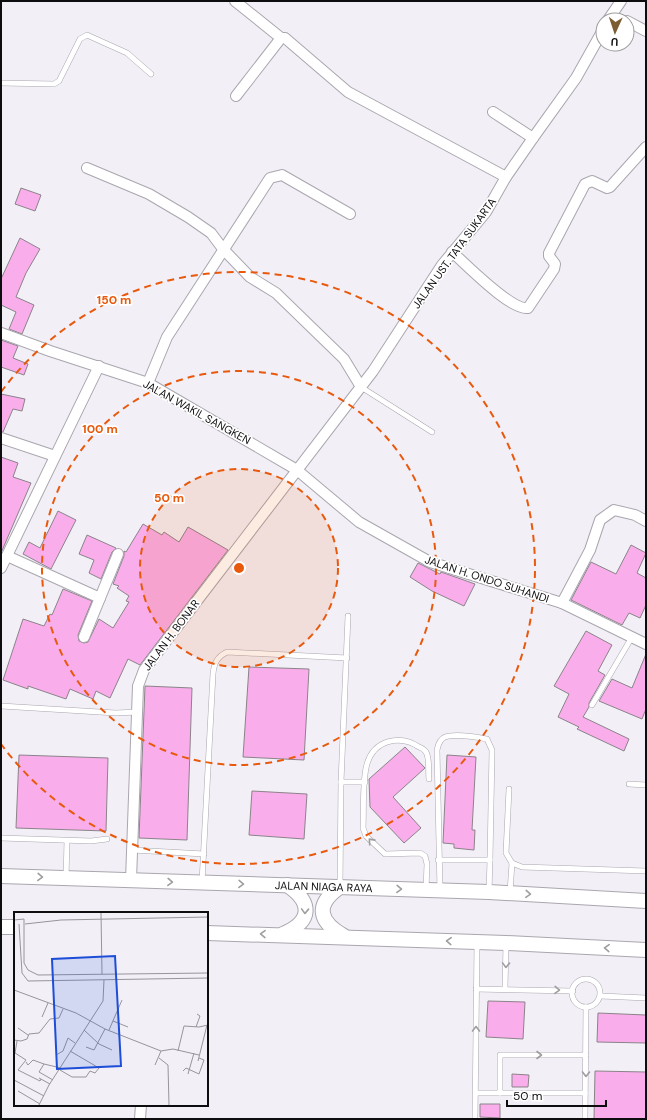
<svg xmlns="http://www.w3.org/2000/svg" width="647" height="1120" viewBox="0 0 647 1120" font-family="'DM Sans',sans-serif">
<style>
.building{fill:#f9aeeb;stroke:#8b8389}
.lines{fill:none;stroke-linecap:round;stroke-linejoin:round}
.service-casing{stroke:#aaa6ae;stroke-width:6}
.minor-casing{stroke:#aaa6ae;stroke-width:12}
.secondary-casing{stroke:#aaa6ae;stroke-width:16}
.service{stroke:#fff;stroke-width:5}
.minor{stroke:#fff;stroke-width:10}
.secondary{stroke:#fff;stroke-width:14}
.oneway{stroke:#9e9e9f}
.ring{fill:none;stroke:#e8590c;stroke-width:2;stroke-dasharray:7 5}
.labels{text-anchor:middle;stroke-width:3.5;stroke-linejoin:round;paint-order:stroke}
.street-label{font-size:11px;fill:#0d0c0f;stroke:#fff}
.inset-road{fill:none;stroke:#97949a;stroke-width:1}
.view{fill:#1d4ed8;fill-opacity:0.15;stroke:#1d4ed8;stroke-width:2}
.inset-edge{fill:none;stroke:#0d0c0f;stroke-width:2}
.centre{fill:#e8590c;stroke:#fff;stroke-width:2}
.ring-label{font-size:12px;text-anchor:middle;font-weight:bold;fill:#e8590c;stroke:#fff;stroke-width:3.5;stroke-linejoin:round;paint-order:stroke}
</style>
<rect width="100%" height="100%" fill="#f3eff7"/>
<g class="building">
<path d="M21 188 41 195 35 211 15 204Z"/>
<path d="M20 238 40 249 26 273 16 297 34 305 22 334 9 329 16 312 1 305V279Z"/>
<path d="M1 340 18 346 13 358 28 364 24 375 1 367Z"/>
<path d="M1 394 25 399 22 411 13 409 3 432H1Z"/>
<path d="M1 457 18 463 13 477 31 483 1 553Z"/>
<path d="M58 511 76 520 51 569 23 554 29 542 40 548Z"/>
<path d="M143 524 162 535 164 532 179 542 188 527 228 550 140 665 128 659 110 698 96 691 93 699 70 689 66 699 28 686V689L3 680 23 619 44 626 50 614 52 615 63 589 92 601 78 635 79 641 84 643 88 642 99 619 113 628 129 602 126 601 129 596 117 588 119 586 113 584 124 556V551L126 552Z"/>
<path d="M87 535 116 548 112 552 101 579 89 573 94 560 79 554Z"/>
<path d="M631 545 646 553 637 573 646 578V605L640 618 629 613 622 625 571 600 591 562 616 574Z"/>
<path d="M418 563 440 574 441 572 475 584 464 606 432 591 410 577Z"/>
<path d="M586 631 612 645 598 671 605 675 589 703V707L583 717 629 739 624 751 577 729 579 727 558 717 569 694 554 686Z"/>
<path d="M646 654V709L642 719 599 701 612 679 632 688Z"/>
<path d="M249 667 309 669 304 760 243 757Z"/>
<path d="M145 686 192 688 187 840 139 838Z"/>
<path d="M405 747 425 768 393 797 421 828 404 843 370 807 369 779Z"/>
<path d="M19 755 108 758 106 831 16 828Z"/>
<path d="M447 755 476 757 472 830H475L474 850 454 848V844L443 843Z"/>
<path d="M252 791 307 794 304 839 249 835Z"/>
<path d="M488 1001 525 1002 523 1039 486 1037Z"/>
<path d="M598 1013 646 1015V1043L597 1042Z"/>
<path d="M595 1071 646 1072V1119H594Z"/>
<path d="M512 1074 529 1075 528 1087H512Z"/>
<path d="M480 1104H500V1118L480 1117Z"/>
</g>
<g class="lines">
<g class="service-casing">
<g id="service">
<path d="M1 83 54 84 59 81 80 39 87 35 127 53 151 74"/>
<path d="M361 387 432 432"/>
<path d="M592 705 632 637"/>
<path d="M1 706 116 713 137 712"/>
<path d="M341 782H365"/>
<path d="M629 784 646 785"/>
<path d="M509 789 506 853 512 863 522 867 646 871"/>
<path d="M1 838 91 841 107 839"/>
<path d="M132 850 204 854"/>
<path d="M438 860H490L492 750 487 739C476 737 456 733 445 737 440 739 438 745 437 750L440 890"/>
<path d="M66 877 67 841"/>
<path d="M202 882 213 674C214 663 217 657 227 652L347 658"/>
<path d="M340 886 341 782 348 616"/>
<path d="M426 889 427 864 425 856 420 853 385 854 366 836 363 828C364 809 362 781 367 764 374 740 400 734 419 747 422 748 424 749 426 752 430 759 428 771 429 779"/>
<path d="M489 891 490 860"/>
<path d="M510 892 512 863"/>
<circle cx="586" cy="993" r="14"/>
<path d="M505 988 506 944"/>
<path d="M476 989 573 991"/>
<path d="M601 996 646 998"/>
<path d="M476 1093H585"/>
<path d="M500 1093V1055H586"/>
<path d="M475 1119 477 944"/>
<path d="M585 1119 586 1007"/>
</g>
</g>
<g class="minor-casing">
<g id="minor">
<path d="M235 1 281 38H285L348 92 506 177"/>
<path d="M608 20 621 1"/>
<path d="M627 21 646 31"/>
<path d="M236 96 281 38"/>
<path d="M493 112 533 138"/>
<path d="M87 168 149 194 188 217 211 233 223 249 250 277 276 293 344 359 361 387"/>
<path d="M452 252C466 264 511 311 528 308L554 269 555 264 549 256V253L585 184 592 181 607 188 610 187 646 147"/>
<path d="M1 333 50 351 148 383 297 470 359 522 430 562 562 603 646 644"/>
<path d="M148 383 167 337 270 178 282 175 350 214"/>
<path d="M1 438 55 456"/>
<path d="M7 556 100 598"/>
<path d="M1 568 99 366"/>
<path d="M562 603 590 550 600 520 614 510 635 515 646 521"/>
<path d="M84 637 118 554"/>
<path d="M131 880 138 686 144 670 373 371 442 265 486 212 506 177 533 138 576 78 603 30"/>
<path d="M140 1119 141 1105"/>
</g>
</g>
<g class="secondary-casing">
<g id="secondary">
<path id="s1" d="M1 876 489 892 646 901"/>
<path d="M340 887C314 905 319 922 344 936"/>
<path d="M1 927H15"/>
<path d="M207 933 506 943 646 950"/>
<path d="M283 934C313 921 312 902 287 885"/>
</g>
</g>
<use href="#service" class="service"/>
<use href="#minor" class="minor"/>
<use href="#secondary" class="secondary"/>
</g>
<defs><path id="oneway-chevron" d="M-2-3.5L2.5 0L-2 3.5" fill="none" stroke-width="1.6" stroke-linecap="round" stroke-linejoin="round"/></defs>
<g class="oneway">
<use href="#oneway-chevron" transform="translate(371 841) rotate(-132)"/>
<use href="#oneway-chevron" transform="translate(40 877) rotate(2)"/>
<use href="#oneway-chevron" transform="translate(170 882) rotate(2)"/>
<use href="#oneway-chevron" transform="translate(241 884) rotate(2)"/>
<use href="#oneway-chevron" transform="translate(399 889) rotate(2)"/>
<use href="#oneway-chevron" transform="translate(528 894) rotate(3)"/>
<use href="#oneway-chevron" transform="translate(305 911) rotate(92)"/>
<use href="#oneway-chevron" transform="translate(263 934) rotate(-179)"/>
<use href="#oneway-chevron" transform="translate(449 941) rotate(-177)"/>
<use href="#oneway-chevron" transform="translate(607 948) rotate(-177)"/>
<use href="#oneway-chevron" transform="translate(506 965) rotate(92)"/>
<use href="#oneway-chevron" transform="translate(557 990) rotate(2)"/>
<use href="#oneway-chevron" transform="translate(476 1029) rotate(-90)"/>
<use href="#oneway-chevron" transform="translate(539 1055)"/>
<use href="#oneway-chevron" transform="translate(586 1074) rotate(91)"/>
</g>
<circle cx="239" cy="568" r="99" fill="#e8590c" fill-opacity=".12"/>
<g class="ring">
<circle cx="239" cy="568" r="99"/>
<circle cx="239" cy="568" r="197"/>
<path d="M1 392A296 296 0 1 1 1 744"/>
</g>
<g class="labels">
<g class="street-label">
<text transform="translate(454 253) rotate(-54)" y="4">JALAN UST. TATA SUKARTA</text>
<text transform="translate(197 412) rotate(29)" y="4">JALAN WAKIL SANGKEN</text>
<text transform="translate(487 579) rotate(18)" y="4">JALAN H. ONDO SUHANDI</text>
<text transform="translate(171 635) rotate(-53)" y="4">JALAN H. BONAR</text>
<text dy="4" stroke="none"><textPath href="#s1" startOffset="323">JALAN NIAGA RAYA</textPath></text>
</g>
</g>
<g transform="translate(14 912)">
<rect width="194" height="194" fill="#f3eff7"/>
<path class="inset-road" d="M87 1 88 62M0 8 10 7V13M5 12 8 61 14 69 194 66M11 12 47 8 194 5M10 13V51L14 58 24 63 194 61M0 78 62 101 91 117 147 139 159 137 185 143M28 105 34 91M99 109 114 115M182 115 186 104 183 102M4 116 14 123M70 118 85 132 98 138M95 118 108 88M0 128 7 129 13 127 15 122 25 121 36 107 45 106 49 97M3 129 1 141 12 148 4 158 26 169 27 167M72 135 80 138 91 117M164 139 170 114 185 115 194 113M42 143 49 139 54 126 61 131M145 146 154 153 155 193M184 149 193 113M12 150 14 153 19 148 30 152M141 153 147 139M46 158 58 165H72L76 159 81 161 85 156 56 139M169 159 172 156 185 162 190 148 185 146M174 162 180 141M25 166 36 172M0 168 30 184M39 168 25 160 30 152 47 156M4 179 26 192M25 193 35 173 89 89 90 68"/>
<path class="view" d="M101 44 107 154 43 157 38 47Z"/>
<rect width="194" height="194" class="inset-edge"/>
</g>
<circle cx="239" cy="568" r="6" class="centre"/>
<g class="ring-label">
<text x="114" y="304">150 m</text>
<text x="100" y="433">100 m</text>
<text x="169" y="502">50 m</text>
</g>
<rect width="647" height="1120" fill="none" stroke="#0d0c0f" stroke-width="4"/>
<g transform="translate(615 32) rotate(183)"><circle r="19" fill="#ffffff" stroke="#9e9e9f"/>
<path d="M0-3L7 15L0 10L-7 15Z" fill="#7c5e32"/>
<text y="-6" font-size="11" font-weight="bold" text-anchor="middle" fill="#0d0c0f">U</text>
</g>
<path d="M507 1100v6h99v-6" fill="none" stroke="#0d0c0f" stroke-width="2"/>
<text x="513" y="1100" font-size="12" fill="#0d0c0f" stroke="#ffffff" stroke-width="3" paint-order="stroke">50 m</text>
</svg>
